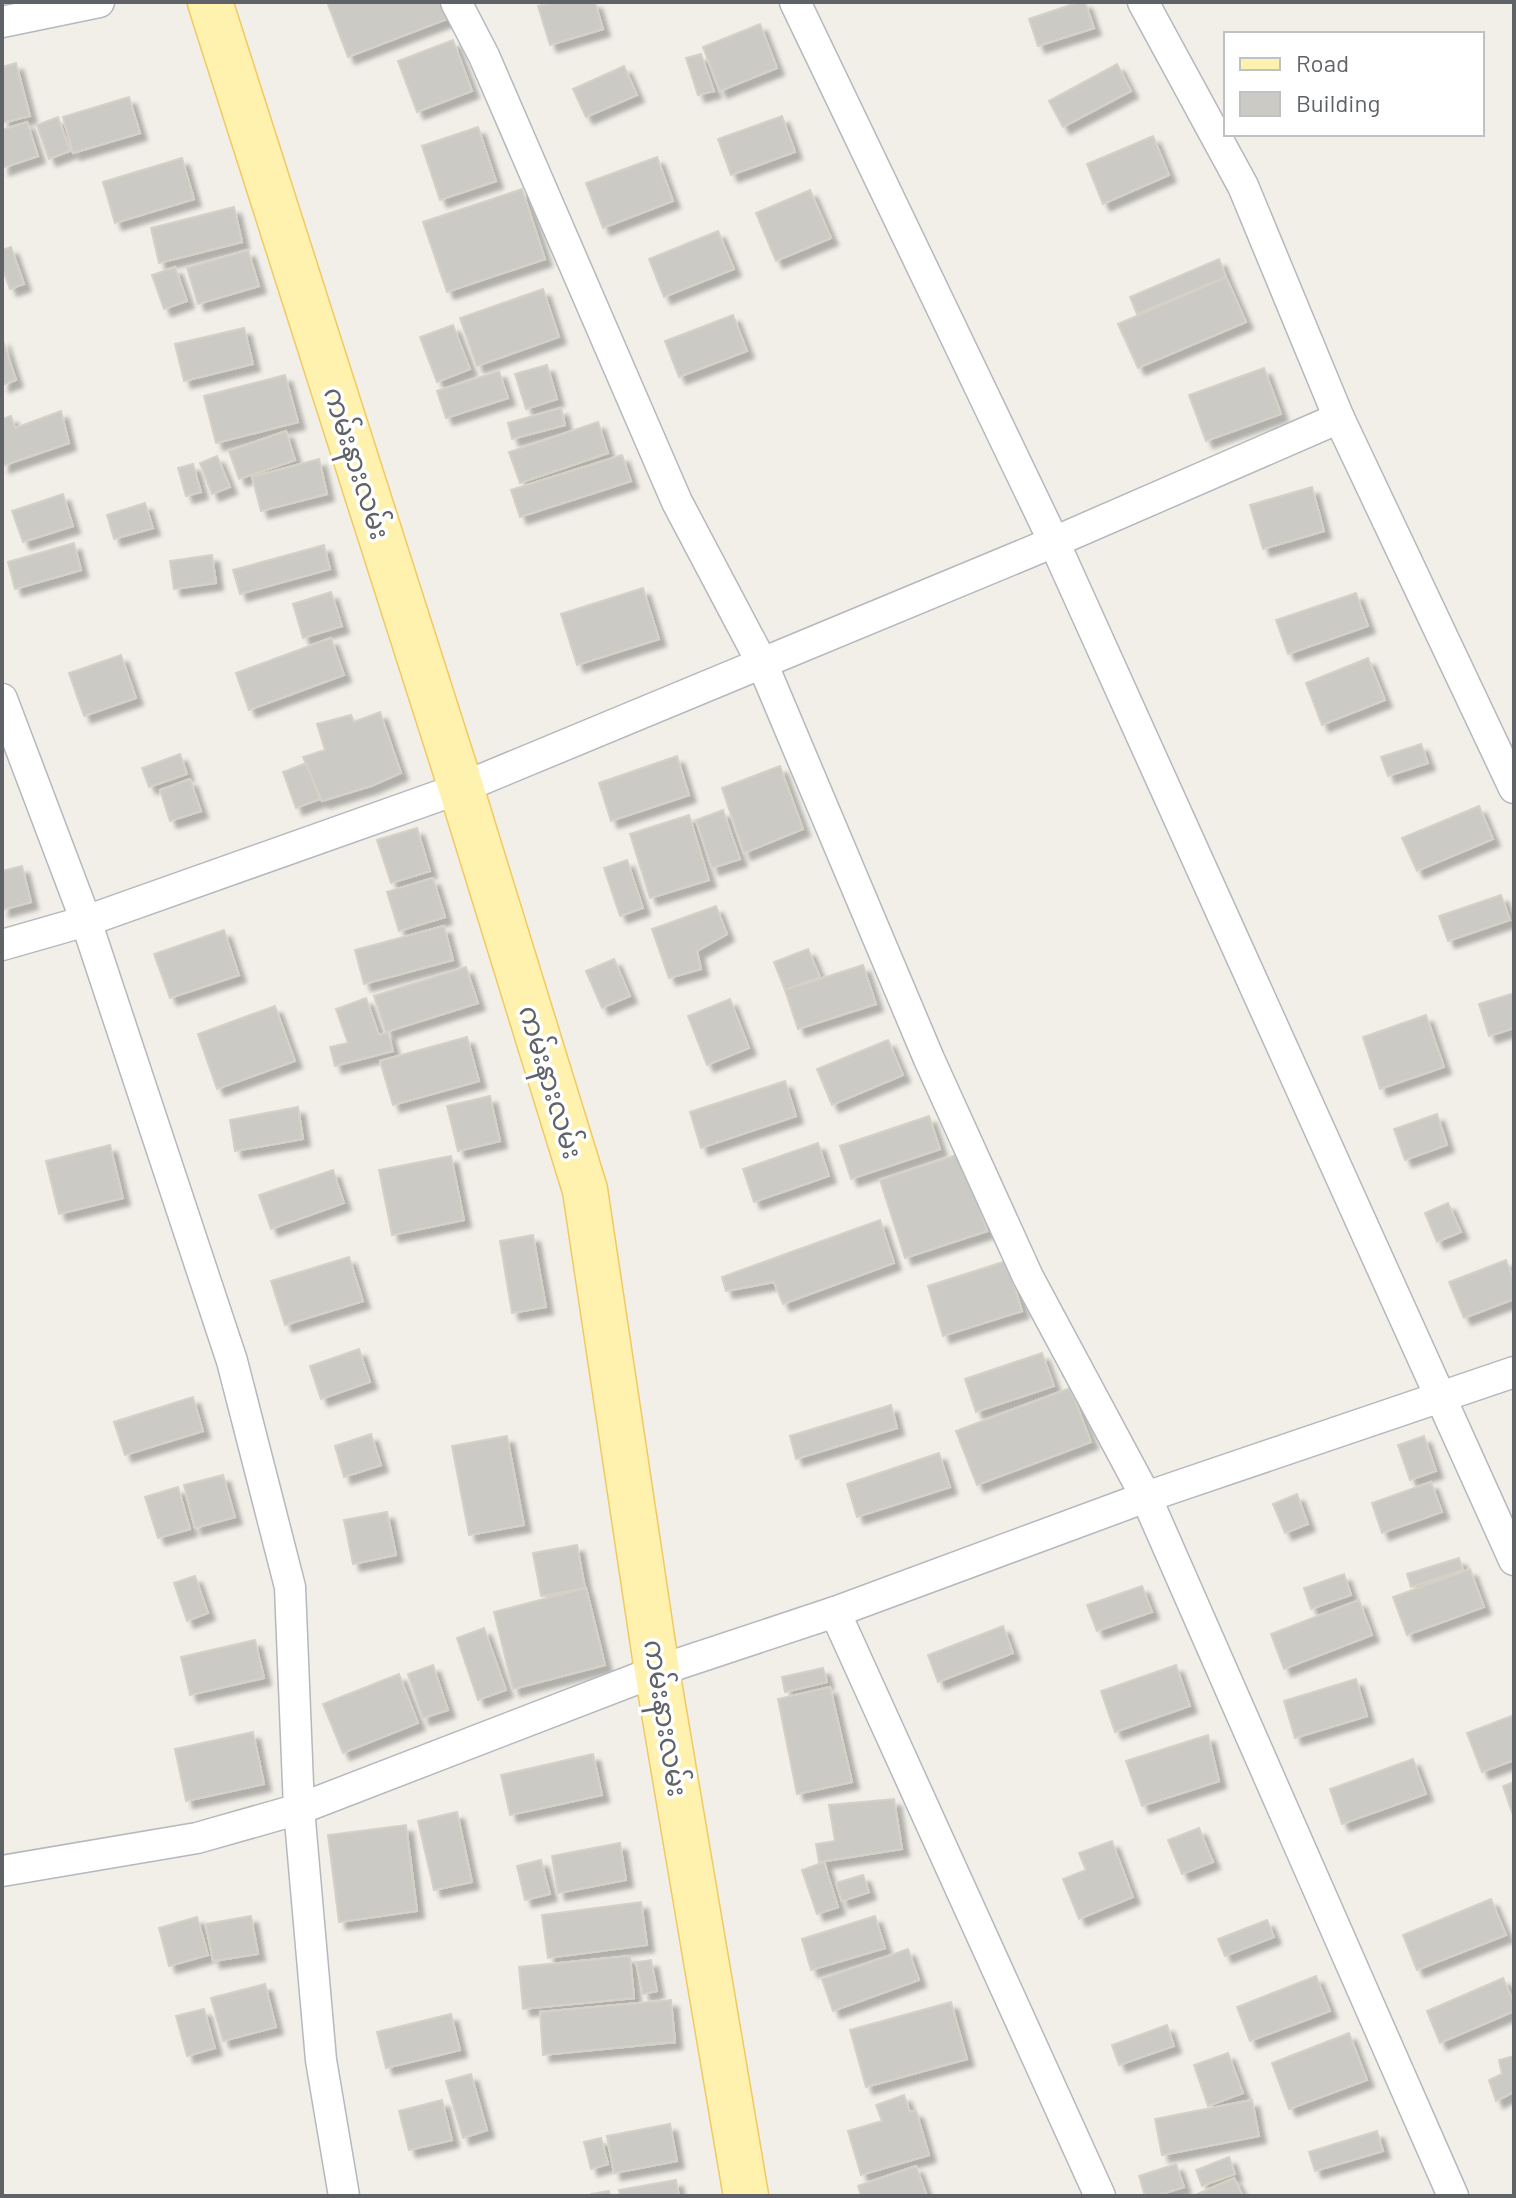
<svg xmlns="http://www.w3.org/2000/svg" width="1516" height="2198" viewBox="0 0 1516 2198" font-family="Barlow,'Noto Sans Myanmar',sans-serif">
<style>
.building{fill:#cccac5;stroke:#d6d1c6;stroke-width:2;filter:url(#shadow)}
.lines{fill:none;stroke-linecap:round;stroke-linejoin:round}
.minor-casing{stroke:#b5b8bc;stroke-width:33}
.primary-casing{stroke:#f2c960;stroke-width:47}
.minor{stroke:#fff;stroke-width:30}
.primary{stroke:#fff2af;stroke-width:44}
.labels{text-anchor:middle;stroke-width:7;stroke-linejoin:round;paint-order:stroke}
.street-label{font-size:28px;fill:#5f6368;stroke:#fff}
</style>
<defs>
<filter id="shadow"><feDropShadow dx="7" dy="7" stdDeviation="2" flood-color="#0004"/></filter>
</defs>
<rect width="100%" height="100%" fill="#f1efe8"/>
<g class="building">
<path d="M327 2H441L447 19 348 57Z"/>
<path d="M553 2H595L603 29 550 45 538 6Z"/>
<path d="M1079 2H1085L1094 28 1038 46 1029 19Z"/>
<path d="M760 24 777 68 720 91 703 47Z"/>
<path d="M453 40 472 91 417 112 398 61Z"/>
<path d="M701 54 714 91 698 95 686 58Z"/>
<path d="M16 63 30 116 2 123V67Z"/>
<path d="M1117 64 1131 91 1063 127 1049 101Z"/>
<path d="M624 66 637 95 586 117 573 89Z"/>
<path d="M129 97 140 133 73 153 63 117Z"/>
<path d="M782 116 795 152 731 175 718 139Z"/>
<path d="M58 117 70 151 49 159 37 125Z"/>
<path d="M27 122 38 156 2 168V130Z"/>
<path d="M478 127 496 181 440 200 422 146Z"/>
<path d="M1153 136 1169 175 1103 204 1087 164Z"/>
<path d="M657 157 673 201 603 228 586 183Z"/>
<path d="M182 158 194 199 115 223 103 182Z"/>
<path d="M522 189 545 259 447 292 423 222Z"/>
<path d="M810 190 831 238 776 261 756 213Z"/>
<path d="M234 207 242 242 159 263 151 228Z"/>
<path d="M718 231 734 269 664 297 649 259Z"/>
<path d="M11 247 24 284 10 289 2 267V250Z"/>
<path d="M248 250 259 286 198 304 187 268Z"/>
<path d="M1219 259 1226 277 1137 314 1130 297Z"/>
<path d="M175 267 187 301 164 309 152 275Z"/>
<path d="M1226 277 1246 322 1138 368 1118 324Z"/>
<path d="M543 289 559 337 477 366 460 318Z"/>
<path d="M733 315 747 351 679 377 665 341Z"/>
<path d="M453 325 470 369 437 382 420 337Z"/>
<path d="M244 328 253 364 184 381 175 344Z"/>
<path d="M2 338 16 380 2 385Z"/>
<path d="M547 365 557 399 526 409 515 374Z"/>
<path d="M1264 368 1281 414 1206 441 1189 395Z"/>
<path d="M499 371 508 398 446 418 437 391Z"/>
<path d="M285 375 298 422 216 443 204 396Z"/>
<path d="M561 408 565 425 512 439 508 423Z"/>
<path d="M61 411 69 443 2 466V419L11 416 15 428Z"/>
<path d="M598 422 608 453 520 483 509 452Z"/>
<path d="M286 431 295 460 239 479 229 451Z"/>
<path d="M622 455 631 481 520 517 511 490Z"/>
<path d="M217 456 230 487 212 494 200 463Z"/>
<path d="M319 459 327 494 261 511 252 477Z"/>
<path d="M193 464 201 492 186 496 178 468Z"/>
<path d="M1312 487 1324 531 1263 549 1250 505Z"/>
<path d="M63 494 73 526 23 542 12 511Z"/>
<path d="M145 503 153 528 114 539 107 515Z"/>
<path d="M74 543 81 570 15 589 8 562Z"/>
<path d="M324 545 330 569 240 594 233 570Z"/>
<path d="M212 555 216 583 174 589 170 561Z"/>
<path d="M643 588 659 639 577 665 561 614Z"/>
<path d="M331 592 342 626 303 638 293 604Z"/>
<path d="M1356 593 1368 626 1288 654 1276 620Z"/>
<path d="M331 638 344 675 249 710 236 673Z"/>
<path d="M121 655 136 698 84 716 69 673Z"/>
<path d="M1368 658 1385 700 1322 725 1306 683Z"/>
<path d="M380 712 401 773 371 786 322 801 303 757 325 750 317 724 351 715 354 722Z"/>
<path d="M1421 744 1428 763 1388 776 1381 757Z"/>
<path d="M180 754 187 774 149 787 142 768Z"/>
<path d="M677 756 689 795 611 821 599 783Z"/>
<path d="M306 763 320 799 296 808 283 772Z"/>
<path d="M780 766 803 829 744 853 722 788Z"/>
<path d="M190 779 201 811 170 821 160 790Z"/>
<path d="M1479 806 1493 839 1417 871 1402 838Z"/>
<path d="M723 810 740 859 712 868 696 820Z"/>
<path d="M689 815 709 880 650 898 630 834Z"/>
<path d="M417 828 430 871 391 883 377 840Z"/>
<path d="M627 860 643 908 620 916 604 868Z"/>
<path d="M22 866 31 902 2 910V871Z"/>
<path d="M433 878 445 917 399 931 387 892Z"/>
<path d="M1501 895 1510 920 1448 941 1439 916Z"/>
<path d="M716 906 727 934 697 951 701 969 669 978 652 929Z"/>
<path d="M444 926 453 960 364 984 355 950Z"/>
<path d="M224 930 239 975 170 998 154 954Z"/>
<path d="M808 949 820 977 785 990 774 962Z"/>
<path d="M614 959 630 996 602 1008 586 971Z"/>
<path d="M863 965 876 1004 798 1029 785 990Z"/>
<path d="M466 967 478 1003 386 1032 374 996Z"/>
<path d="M1514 993V1028L1489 1036 1479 1004Z"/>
<path d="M366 998 379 1035 388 1032 393 1051 335 1066 330 1047 348 1043 336 1009Z"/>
<path d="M730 999 749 1048 707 1065 688 1016Z"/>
<path d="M275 1006 295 1061 217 1089 198 1034Z"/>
<path d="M1426 1015 1444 1067 1380 1089 1363 1037Z"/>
<path d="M467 1037 479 1081 393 1105 380 1061Z"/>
<path d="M888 1040 903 1075 832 1105 817 1069Z"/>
<path d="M785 1081 796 1116 701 1148 690 1112Z"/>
<path d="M490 1096 500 1141 458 1151 447 1106Z"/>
<path d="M298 1107 303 1139 235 1151 230 1120Z"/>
<path d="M1437 1114 1447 1145 1405 1160 1394 1129Z"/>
<path d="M929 1116 940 1149 851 1179 840 1146Z"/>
<path d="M818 1143 829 1176 754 1202 743 1169Z"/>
<path d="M110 1145 123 1198 59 1214 46 1161Z"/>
<path d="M962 1153 987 1231 905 1258 880 1180Z"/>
<path d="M451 1156 464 1220 392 1235 379 1170Z"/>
<path d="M333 1170 344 1203 271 1229 259 1195Z"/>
<path d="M1448 1203 1461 1232 1437 1242 1425 1213Z"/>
<path d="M880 1220 894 1263 783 1304 774 1282 726 1291 722 1277Z"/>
<path d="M533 1235 546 1307 512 1313 500 1241Z"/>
<path d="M349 1257 363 1301 285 1325 271 1281Z"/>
<path d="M1506 1260 1514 1281V1299L1464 1318 1449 1282Z"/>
<path d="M1006 1261 1022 1311 943 1336 928 1286Z"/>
<path d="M359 1349 370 1382 321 1399 310 1366Z"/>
<path d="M1042 1353 1054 1386 976 1412 965 1379Z"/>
<path d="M1070 1388 1091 1442 977 1485 956 1431Z"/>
<path d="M193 1397 203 1431 125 1455 114 1422Z"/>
<path d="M891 1405 897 1428 796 1459 790 1436Z"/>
<path d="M371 1434 381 1465 344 1477 335 1446Z"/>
<path d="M507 1436 524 1525 469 1535 452 1446Z"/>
<path d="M1424 1436 1436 1471 1410 1480 1398 1445Z"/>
<path d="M939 1453 950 1487 857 1517 847 1484Z"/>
<path d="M223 1475 235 1517 195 1528 184 1485Z"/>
<path d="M1431 1482 1442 1512 1382 1533 1372 1503Z"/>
<path d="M178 1487 190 1529 158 1538 145 1497Z"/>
<path d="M1297 1494 1308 1524 1285 1533 1273 1504Z"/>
<path d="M387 1512 396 1555 353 1564 344 1520Z"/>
<path d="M577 1545 585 1588 541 1596 533 1553Z"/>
<path d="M1459 1558 1463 1570 1411 1587 1407 1574Z"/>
<path d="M1470 1569 1484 1607 1407 1635 1393 1597Z"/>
<path d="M1344 1574 1351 1595 1311 1609 1304 1588Z"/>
<path d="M195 1576 208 1613 187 1621 174 1583Z"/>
<path d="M1142 1586 1152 1612 1097 1631 1087 1605Z"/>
<path d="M586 1588 605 1665 513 1689 494 1612Z"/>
<path d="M1359 1600 1372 1635 1284 1669 1271 1634Z"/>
<path d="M1003 1626 1013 1653 938 1682 928 1655Z"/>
<path d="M484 1628 506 1690 478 1700 457 1638Z"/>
<path d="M255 1640 264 1678 190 1695 181 1657Z"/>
<path d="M433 1665 448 1710 423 1718 408 1674Z"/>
<path d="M1176 1665 1190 1706 1115 1732 1101 1691Z"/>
<path d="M823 1668 827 1682 785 1692 782 1677Z"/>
<path d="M399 1674 418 1723 343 1753 323 1704Z"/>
<path d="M1356 1679 1367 1716 1295 1738 1284 1701Z"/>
<path d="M830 1687 852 1782 797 1794 778 1699Z"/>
<path d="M1514 1715V1760L1482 1772 1467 1733Z"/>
<path d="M253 1732 264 1784 186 1801 175 1749Z"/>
<path d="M1208 1735 1219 1781 1142 1806 1126 1761Z"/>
<path d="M593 1754 602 1795 510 1815 501 1775Z"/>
<path d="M1413 1759 1426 1794 1342 1824 1330 1789Z"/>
<path d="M1514 1782V1815H1513L1503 1786Z"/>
<path d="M894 1799 902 1849 819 1862 816 1844 835 1841 829 1805Z"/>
<path d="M457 1812 472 1882 434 1890 418 1821Z"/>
<path d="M406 1825 417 1911 339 1922 328 1835Z"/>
<path d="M1199 1828 1213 1862 1182 1874 1168 1840Z"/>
<path d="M1112 1841 1133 1897 1079 1919 1063 1879 1086 1870 1079 1853Z"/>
<path d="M620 1843 626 1880 558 1893 552 1856Z"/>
<path d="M541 1860 550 1894 525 1900 517 1866Z"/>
<path d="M824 1862 838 1907 817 1914 802 1870Z"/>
<path d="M863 1875 869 1892 842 1901 836 1883Z"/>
<path d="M1491 1899 1506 1935 1417 1970 1403 1935Z"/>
<path d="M641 1902 647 1945 548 1958 542 1915Z"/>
<path d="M251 1916 258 1954 213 1961 206 1924Z"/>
<path d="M875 1916 885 1948 811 1970 802 1939Z"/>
<path d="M197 1917 208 1955 169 1966 159 1928Z"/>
<path d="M1267 1920 1274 1937 1225 1956 1218 1939Z"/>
<path d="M908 1949 919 1980 833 2011 822 1979Z"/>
<path d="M630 1956 634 1998 523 2009 519 1967Z"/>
<path d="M651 1960 657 1991 643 1994 636 1962Z"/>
<path d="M1316 1976 1330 2011 1250 2041 1237 2007Z"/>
<path d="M1503 1978 1514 2003V2011L1440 2043 1427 2011Z"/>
<path d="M265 1984 276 2027 223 2041 211 1998Z"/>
<path d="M671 2000 675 2042 543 2055 540 2012Z"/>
<path d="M951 2002 967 2059 866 2087 850 2030Z"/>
<path d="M204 2009 215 2048 187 2056 176 2016Z"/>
<path d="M451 2014 460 2050 386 2068 377 2032Z"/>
<path d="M1167 2025 1174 2046 1119 2065 1112 2045Z"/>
<path d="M1349 2033 1367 2080 1289 2109 1272 2063Z"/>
<path d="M1228 2053 1243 2093 1208 2106 1194 2065Z"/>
<path d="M1514 2056V2092L1496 2101 1489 2080 1502 2074 1499 2060Z"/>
<path d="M471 2074 487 2130 463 2138 446 2081Z"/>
<path d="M904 2095 910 2112 916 2111 929 2155 861 2175 848 2131 882 2121 876 2105Z"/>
<path d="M442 2100 452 2140 409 2150 399 2111Z"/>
<path d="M1252 2100 1259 2136 1162 2155 1155 2119Z"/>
<path d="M670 2124 677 2161 614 2173 607 2136Z"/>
<path d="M1377 2131 1383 2151 1315 2171 1309 2152Z"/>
<path d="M601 2138 608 2164 591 2169 584 2142Z"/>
<path d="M1229 2157 1235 2174 1202 2186 1196 2170Z"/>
<path d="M1176 2164 1184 2187 1155 2196H1145L1139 2176Z"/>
<path d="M916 2166 927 2196H861L858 2186Z"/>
<path d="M1234 2178 1243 2196H1193Z"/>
<path d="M676 2180 679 2196H620L619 2190Z"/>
<path d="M609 2191 610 2196H591V2194Z"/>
</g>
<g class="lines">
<g class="minor-casing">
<g id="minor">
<path d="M456 2 484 56 677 502 762 663 929 1059 1028 1277 1146 1497 1453 2196"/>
<path d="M795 2 1054 542 1514 1560"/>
<path d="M1143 2 1243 186 1339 418 1514 788"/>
<path d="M2 22 99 2"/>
<path d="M2 699 86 921 232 1361 290 1587 299 1809 321 2060 344 2196"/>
<path d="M2 945 86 921 461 788 1054 542 1339 418"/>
<path d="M835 1612 1100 2196"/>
<path d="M2 1871 197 1838 299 1809 657 1671 835 1612 1146 1497 1514 1372"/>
</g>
</g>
<g class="primary-casing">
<path id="primary" d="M210 2 461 788 585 1190 657 1671 746 2196"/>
</g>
<use href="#minor" class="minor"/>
<use href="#primary" class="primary"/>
</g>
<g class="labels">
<g class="street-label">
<text transform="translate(357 463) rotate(72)" y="10">ကမ်းနားလမ်း</text>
<text transform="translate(551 1082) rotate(73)" y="10">ကမ်းနားလမ်း</text>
<text transform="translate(666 1718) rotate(81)" y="10">ကမ်းနားလမ်း</text>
</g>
</g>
<rect width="1516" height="2198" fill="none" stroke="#5f6368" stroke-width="8"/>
<rect x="1224" y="32" width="260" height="104" fill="#ffffff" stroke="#bfc1c3" stroke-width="2"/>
<rect x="1240" y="58" width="40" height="12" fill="#fff2af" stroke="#bfc1c3" stroke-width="2"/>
<text x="1296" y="72" font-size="24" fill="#5f6368">Road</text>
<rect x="1240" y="92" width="40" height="24" fill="#cccac5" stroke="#bfc1c3" stroke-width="2"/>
<text x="1296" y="112" font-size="24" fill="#5f6368">Building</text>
</svg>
